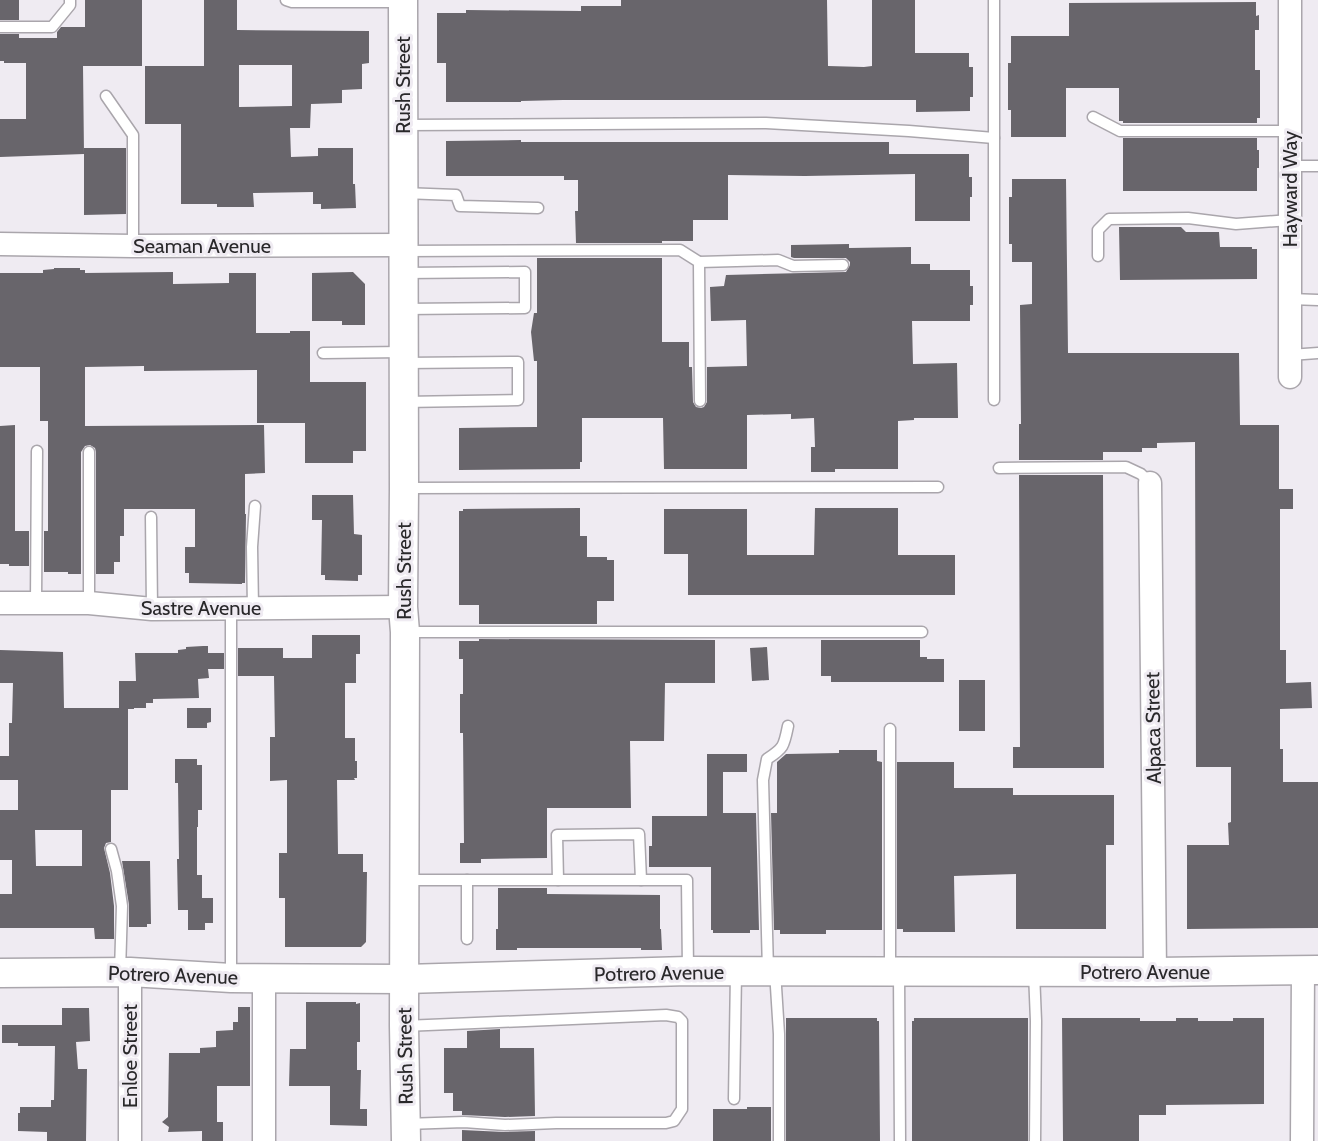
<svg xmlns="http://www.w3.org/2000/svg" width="1318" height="1141" viewBox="0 0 1318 1141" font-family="Cabin,sans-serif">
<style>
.building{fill:#68656b;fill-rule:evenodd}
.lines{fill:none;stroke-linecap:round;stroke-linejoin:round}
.service-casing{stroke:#aaa6ac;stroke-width:13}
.minor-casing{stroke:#aaa6ac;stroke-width:25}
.tertiary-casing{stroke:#aaa6ac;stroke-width:31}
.service{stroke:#fff;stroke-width:10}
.minor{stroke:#fff;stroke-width:22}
.tertiary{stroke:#fff;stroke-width:28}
.labels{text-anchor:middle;stroke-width:6;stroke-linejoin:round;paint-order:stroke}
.street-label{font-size:20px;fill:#29282a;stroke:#efebf2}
</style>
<rect width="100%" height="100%" fill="#efebf2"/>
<g class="building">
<rect x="0" y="0" width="19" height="20"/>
<path d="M85 0H142V66H83L84 154 0 157V119H26V63H4V61H0V34H19V38H57V32L61 27H85Z"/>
<path d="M204 0H237V30L369 31V63L362 64V89L342 90V103L311 104 310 128H290L291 157 318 156V148H353V184H355L356 208 321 209V204H313V192L253 193 254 207H217V204H181V124H145V66H204ZM239 65H292V106L239 107Z"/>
<path d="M621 0H827L828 66 864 67 872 66V0H915V53H969V67H973V97H970V111L916 112V100H563L521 101V102H446V63H437V13H466V10L581 11V6H621Z"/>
<path d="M1256 2V16L1259 15V30H1255V70H1260V118H1257V123H1123V121H1119V88H1066V137H1011V110H1008V63H1011V36H1069V3Z"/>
<path d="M1123 138H1257V150H1259V168H1257V191H1123Z"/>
<path d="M521 140V142H889V154H969V177H972V197H970V221H915V174L805 176 728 175V220H693V241H662V243H576L575 211H578V180H564V176H446V141Z"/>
<path d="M84 148H126V214L84 215Z"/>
<path d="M1012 179H1066L1068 353H1239L1240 425H1279V489H1293V509H1280V650H1286V683L1311 682 1312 708 1280 709V749H1283V782H1318V928L1187 929V845H1229L1228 823 1231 822V767H1196L1195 442 1157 443V448H1142V452H1103V460H1019V424H1021L1020 305 1032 304V262H1012V244H1009V197H1012Z"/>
<path d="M1119 227H1181L1186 232H1219L1220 247H1252V249H1257V279L1120 280Z"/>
<path d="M849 244V248L911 247V264H930V270H970V286H973V305H970V321H912L913 364 957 363 958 418H914V420L898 421V469H835V472H811V447H815L814 418 791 419V414L747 415V469H664L663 418H582V462H580V469L459 470V428L537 427V361H534L531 332 534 313H537V258H662V342H689V367H692L693 402 696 407 701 408 704 407 707 402V367L747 366 746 320 711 321 710 287 724 286 726 275 846 272 850 265V262L846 258H794L791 257V245Z"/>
<path d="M54 268H80V270H85V273L173 272V284L229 283V273H256V333H290V331H310V382H366V451H353V463H305V423H257V370L144 371V366L85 367V426L264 425 265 473 245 474V514H246L245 583H242V584L189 583V573H185V547H195V509H124V536H120V562H114V574H96V452L95 448 90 445 85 446 81 452V574H68V572H44V531H48V421H40V367H0V273H43V270L54 269Z"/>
<path d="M353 272 365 284V325H342V321H312V273Z"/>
<path d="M15 425V531H29V566H9V564H0V426Z"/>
<path d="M1019 475H1103L1104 768H1013V747H1020Z"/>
<path d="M312 495H353L354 534 362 535V575H358V581L325 580V575H321L322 520H312Z"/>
<path d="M580 508V536H587V557H607V560H614V601H597V624H479V605H459V511H463V509Z"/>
<path d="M815 508H898V555H955V595H688V554H664V509H747V555H814Z"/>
<path d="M312 635H360V654H356V683H345V738H355V761H357V778H354L355 780H337L338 854H363V872H367L366 942 361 947H285V898H279V853H287V780L270 781V737H275L274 676H238V648H283V658H312Z"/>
<path d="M479 639 715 640V683H665L664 741H630L631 808H547V858L481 859V863H460V843H464L463 733H460V694H463V659H459V641H479Z"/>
<path d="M821 640H920V657H927V659H944V682H831V676H821Z"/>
<path d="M203 646H208V653H224V669H208L209 678 198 679 199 698 153 699V703H146V708H134V709H128V790H111V842L106 843 104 848 110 873 114 906V939H95L94 928H0V894H12V860H0V810H18V780H0V756H9V723H12L13 683H0V650L63 652 64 708H119V681H136L135 653H178V650L186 649V647ZM35 830H82V866H36Z"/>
<path d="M767 647 769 680 752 681 750 648Z"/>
<rect x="959" y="680" width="26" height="51"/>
<path d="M187 708H211V722L207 723V728H187Z"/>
<path d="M839 750H877V761L882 762V930H826V934H780V930H774L771 813H777V762L786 754 839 753Z"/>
<path d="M707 754H747V772H723V813H756L759 930H750V933H713V930H711V867H649V846H652V816H707Z"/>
<path d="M175 759H197V765H202V810H198V827H197V875H202V898H213V923H205V930H188V910H178L177 859H179L178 783H175Z"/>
<path d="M897 762H954V788H1013V795H1114V845H1106V929H1016V874L954 876 955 932H903V929H897Z"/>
<path d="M122 861H150L151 924H147V927H129V905Z"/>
<path d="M498 888H547V894L660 895V929H661L662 950H641V948H517V950H496V929H498Z"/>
<path d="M306 1002H356V1004L360 1003V1042H357V1070H361L360 1109H367V1126L330 1125V1086H289L290 1049H306Z"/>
<path d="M238 1007H250V1086H217V1122H223V1141H202V1131L168 1132 169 1127 162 1122 168 1117 169 1053H200V1048L216 1047V1031L233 1030V1022H238Z"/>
<path d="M62 1008H89L90 1041 76 1042 78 1069H87L86 1141H47V1132L18 1131V1113H20V1107H51V1100H54L55 1046H18V1043H2V1025H62Z"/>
<path d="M786 1018H877V1021H879L880 1141H786Z"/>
<path d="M914 1018H1028V1141H912V1021H914Z"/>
<path d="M1062 1018H1140V1021H1176V1018H1198V1021H1233V1018H1264V1104L1166 1105V1115H1139V1141H1063Z"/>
<path d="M500 1029V1048H534L535 1116 505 1117 462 1115V1111H453V1093H444V1048H467V1031Z"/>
<path d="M747 1107H771V1141H713V1109H747Z"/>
<path d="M462 1130 504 1132 535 1131V1141H462Z"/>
</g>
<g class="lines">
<g class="service-casing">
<g id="service">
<path d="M286 0 292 2H403"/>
<path d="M0 27H52L70 5V0"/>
<path d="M106 96 133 135V246"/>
<path d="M1093 117 1120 131H1290"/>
<path d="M404 125 766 123 909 131 994 138"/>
<path d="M1290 166H1318"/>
<path d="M403 193 456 195 460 206 538 208"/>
<path d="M403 251 680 250 699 262 700 401"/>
<path d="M1098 256V230L1109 219 1188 218 1236 224 1290 220"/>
<path d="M699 262 778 260 793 266 843 265"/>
<path d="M1290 299 1318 300"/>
<path d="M403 309 525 308V272L404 273"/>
<path d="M323 353 403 352"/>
<path d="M1290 355 1318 353"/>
<path d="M404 363 518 362V400L404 402"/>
<path d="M994 400V0"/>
<path d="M89 452V603"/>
<path d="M999 468 1126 467 1141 474 1150 483"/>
<path d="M405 488 938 487"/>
<path d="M151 517 152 609"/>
<path d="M36 603 37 451"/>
<path d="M253 608 252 547 255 506"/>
<path d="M231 609V977"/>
<path d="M405 632H922"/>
<path d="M890 729V971"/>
<path d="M111 849 117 871 122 906 120 972"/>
<path d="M407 880H687L688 971"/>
<path d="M467 880V939"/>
<path d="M558 880 557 835 639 834 641 880"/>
<path d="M768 971 763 780 767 759C784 748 784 746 788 726"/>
<path d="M775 971 779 1034V1141"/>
<path d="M899 972 900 1141"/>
<path d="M1034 972 1036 1021 1035 1141"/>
<path d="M404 1026 666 1015 678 1017 682 1021V1109L674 1121 666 1123H556L505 1125 464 1122 406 1124"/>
<path d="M734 1099 736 973"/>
</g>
</g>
<g class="minor-casing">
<g id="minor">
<path d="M1290 0V377"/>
<path d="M0 244 133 246 403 245"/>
<path d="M1150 483 1155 972"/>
<path d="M0 603H89L152 609 403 607"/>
<path d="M130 972V1141"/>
<path d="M264 977V1141"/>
<path d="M1302 1141 1303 970"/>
</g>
</g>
<g class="tertiary-casing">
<g id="tertiary">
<path d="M403 0 404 488 403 607 405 632 404 1026 406 1141"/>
<path d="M0 973 130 972 231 978 405 979 688 971 1155 972 1318 970"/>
</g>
</g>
<use href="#service" class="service"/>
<use href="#minor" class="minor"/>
<use href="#tertiary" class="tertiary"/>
</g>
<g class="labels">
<g class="street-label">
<text transform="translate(403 85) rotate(-90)" y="7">Rush Street</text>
<text transform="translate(1290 189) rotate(-90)" y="7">Hayward Way</text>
<text x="202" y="253">Seaman Avenue</text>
<text transform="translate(404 571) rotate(-90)" y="7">Rush Street</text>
<text x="201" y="615">Sastre Avenue</text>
<text transform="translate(1153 728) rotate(-91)" y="7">Alpaca Street</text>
<text x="1145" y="979">Potrero Avenue</text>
<text transform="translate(659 973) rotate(-1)" y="7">Potrero Avenue</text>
<text transform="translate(173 975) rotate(2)" y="7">Potrero Avenue</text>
<text transform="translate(130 1056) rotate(-90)" y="7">Enloe Street</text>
<text transform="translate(405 1056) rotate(-91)" y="7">Rush Street</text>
</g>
</g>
</svg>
